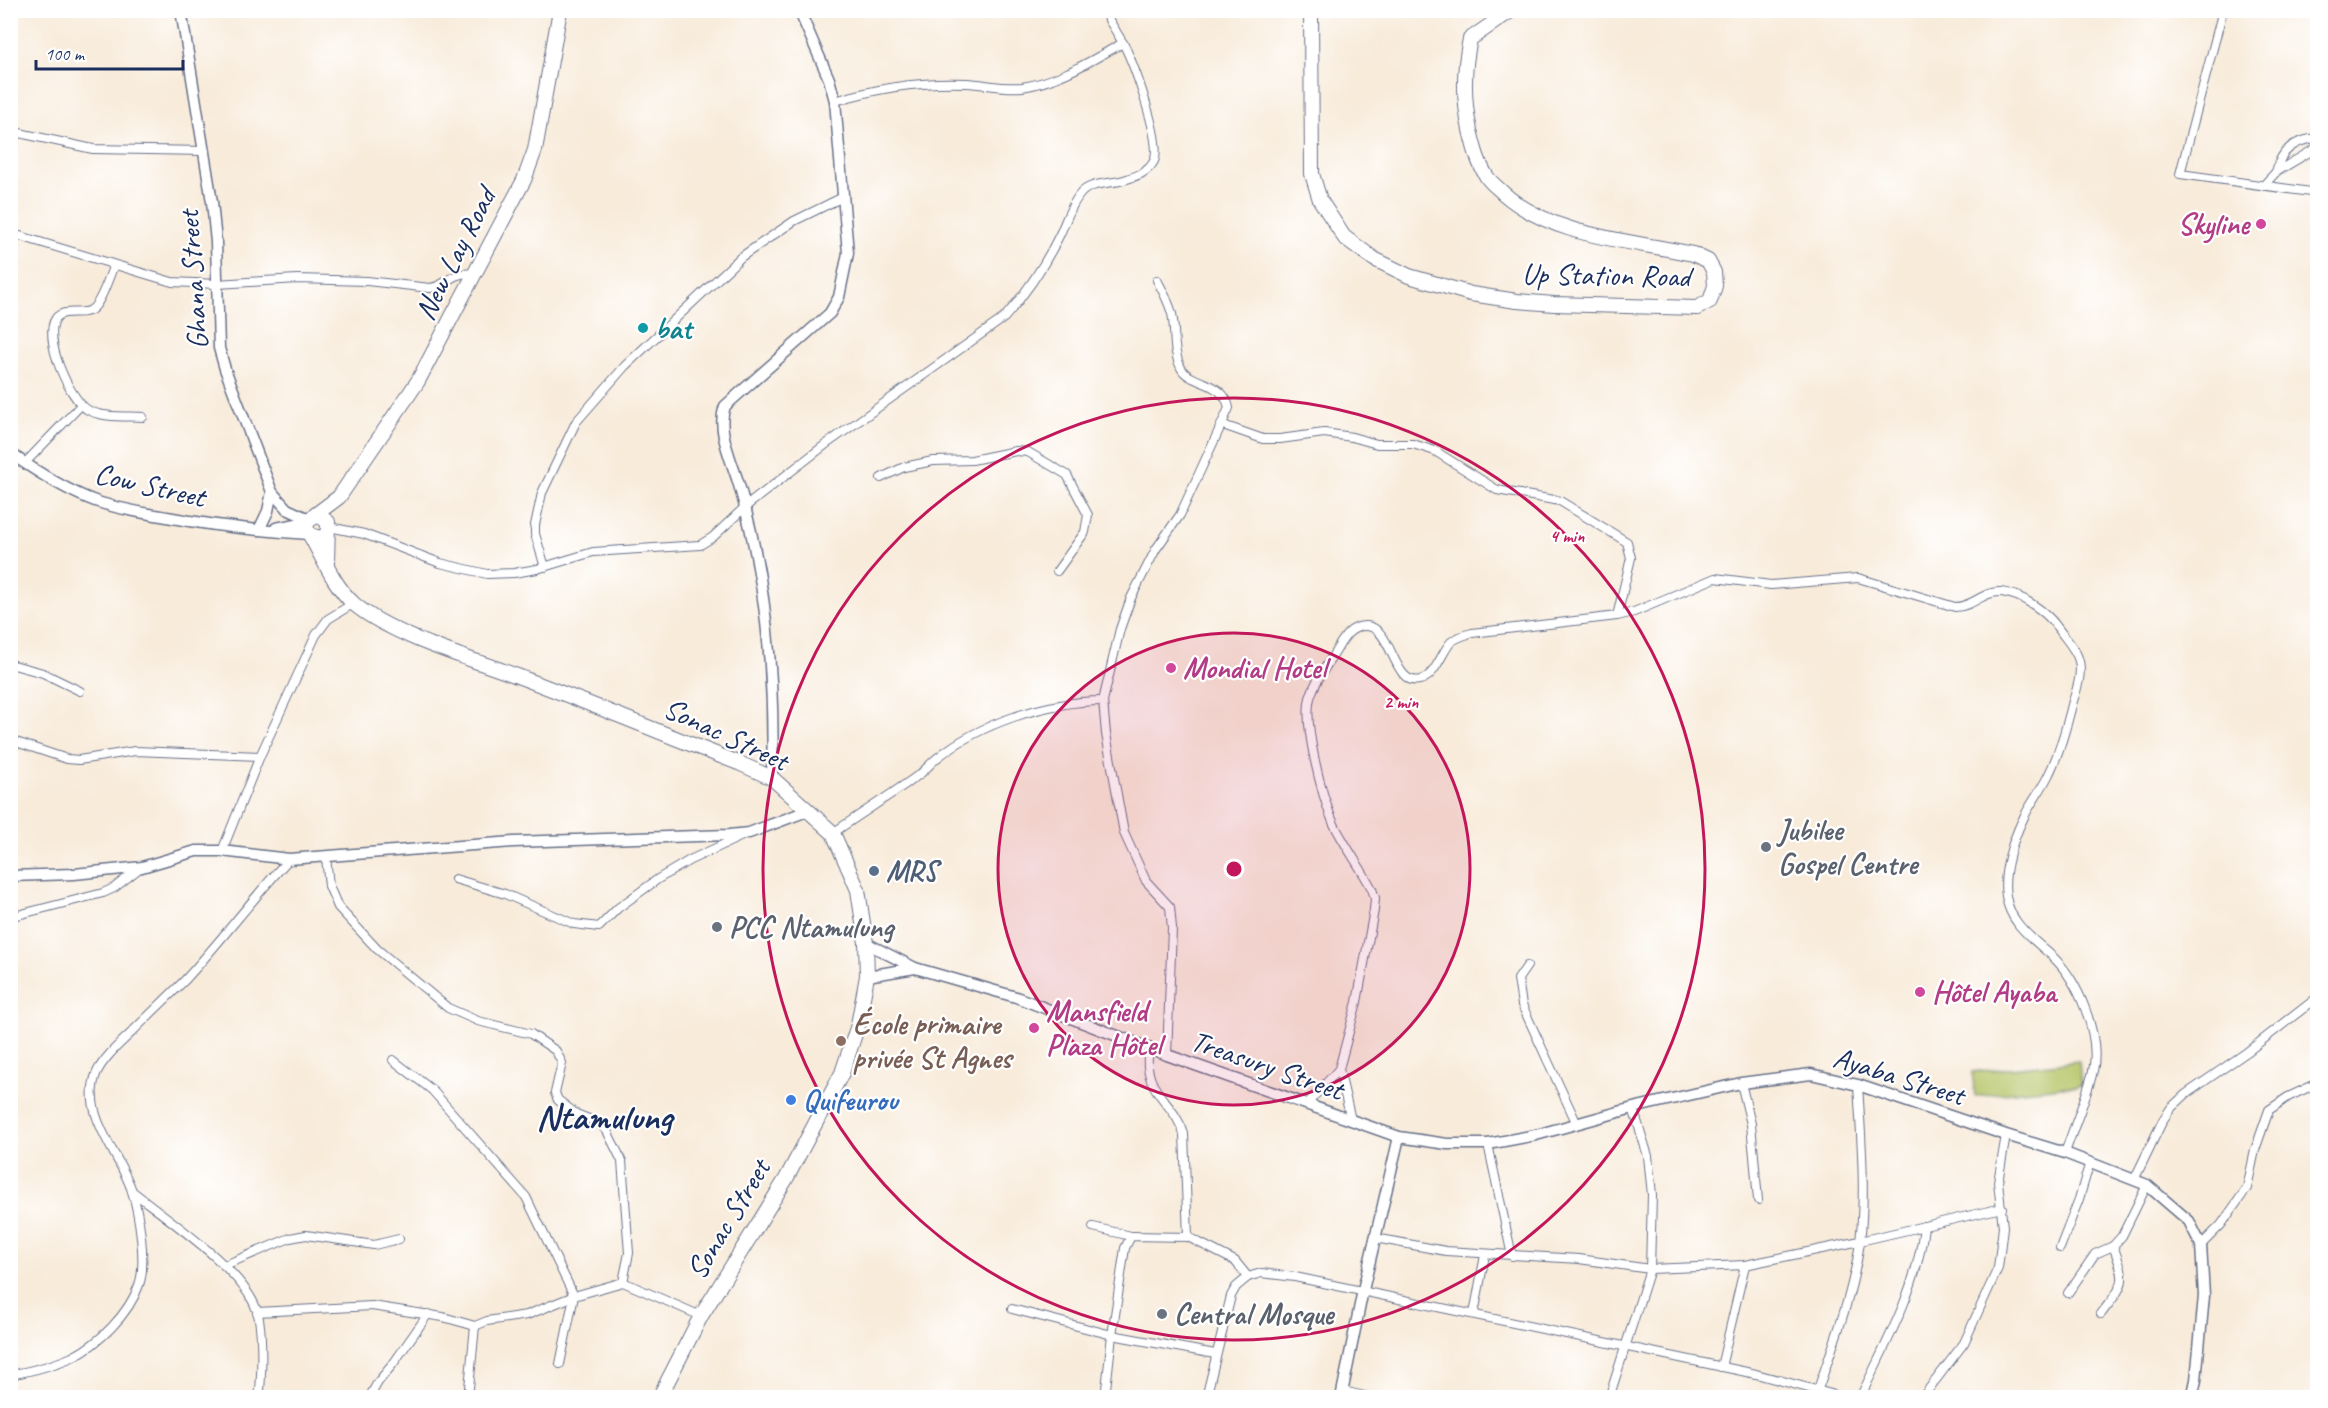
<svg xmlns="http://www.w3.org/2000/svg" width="2328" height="1408" viewBox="0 0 2328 1408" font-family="Caveat,sans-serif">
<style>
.green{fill:#b6c567;stroke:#687a62;stroke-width:1.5}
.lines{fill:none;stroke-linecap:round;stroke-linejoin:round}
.minor-casing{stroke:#687189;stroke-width:10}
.tertiary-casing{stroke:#687189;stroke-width:13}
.secondary-casing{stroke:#687189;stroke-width:13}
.trunk-casing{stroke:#687189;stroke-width:16}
.minor{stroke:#fff;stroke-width:8}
.tertiary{stroke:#fff;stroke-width:10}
.secondary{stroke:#fff;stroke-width:10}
.trunk{stroke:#fff;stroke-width:14}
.ring{fill:none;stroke:#c2185b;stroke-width:3}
.hotel-dot{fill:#d1479c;stroke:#fff;stroke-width:2}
.culture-dot{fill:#0f9aa8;stroke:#fff;stroke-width:2}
.worship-dot{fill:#6b7280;stroke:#fff;stroke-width:2}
.service-dot{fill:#5c6f8a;stroke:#fff;stroke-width:2}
.education-dot{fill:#8d6e63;stroke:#fff;stroke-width:2}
.shop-dot{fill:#3f7fe0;stroke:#fff;stroke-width:2}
.labels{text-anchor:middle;stroke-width:4.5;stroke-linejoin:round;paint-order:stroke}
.hotel-label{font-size:30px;font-weight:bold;fill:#b23c85;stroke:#fff;text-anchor:start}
.street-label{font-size:30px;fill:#1b2f5e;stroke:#fff}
.culture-label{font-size:30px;font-weight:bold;fill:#0d838f;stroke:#fff;text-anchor:start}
.worship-label{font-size:30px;font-weight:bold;fill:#5b616d;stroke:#fff;text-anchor:start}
.service-label{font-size:30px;font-weight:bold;fill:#4e5e75;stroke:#fff;text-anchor:start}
.education-label{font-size:30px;font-weight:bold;fill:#785e54;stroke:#fff;text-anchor:start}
.shop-label{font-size:30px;font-weight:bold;fill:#366cbe;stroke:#fff;text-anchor:start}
.district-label{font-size:36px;font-weight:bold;fill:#1b2f5e;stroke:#fff}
.centre{fill:#c2185b;stroke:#fff;stroke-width:3}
.ring-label{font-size:18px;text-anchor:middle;font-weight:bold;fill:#c2185b;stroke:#fff;stroke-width:4.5;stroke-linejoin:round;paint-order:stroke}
</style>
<rect width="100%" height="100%" fill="#fff"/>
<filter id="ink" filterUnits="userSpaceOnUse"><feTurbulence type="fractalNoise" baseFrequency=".0167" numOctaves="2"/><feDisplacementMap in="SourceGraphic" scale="12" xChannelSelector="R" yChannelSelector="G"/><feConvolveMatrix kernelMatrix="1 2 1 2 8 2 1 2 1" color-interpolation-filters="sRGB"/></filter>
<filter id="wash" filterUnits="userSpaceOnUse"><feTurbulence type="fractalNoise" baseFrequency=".008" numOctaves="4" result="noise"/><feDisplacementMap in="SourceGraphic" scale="24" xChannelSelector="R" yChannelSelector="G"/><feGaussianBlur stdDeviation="1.35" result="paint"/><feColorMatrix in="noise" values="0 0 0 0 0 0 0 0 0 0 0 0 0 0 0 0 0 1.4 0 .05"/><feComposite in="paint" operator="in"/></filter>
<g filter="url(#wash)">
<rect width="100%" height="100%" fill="#f8ebda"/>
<path class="green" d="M2079 1061 2081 1085 1975 1096 1972 1072Z"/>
</g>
<g filter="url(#ink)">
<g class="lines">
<g class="minor-casing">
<g id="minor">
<path d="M1107 10 1109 20 1123 43"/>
<path d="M2223 10 2180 174 2318 193"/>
<path d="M10 131 93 149 205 151"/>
<path d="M2276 172C2281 150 2294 140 2318 138"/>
<path d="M2263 186 2276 172 2318 147"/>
<path d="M10 233 172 282 217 284 297 279 367 281 430 288C448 286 449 271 474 274"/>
<path d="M114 265C109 276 101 304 91 310 81 316 64 308 56 318 42 337 69 399 88 410 102 418 127 416 143 417"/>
<path d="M1157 280C1163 291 1169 302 1172 314 1176 332 1172 351 1181 368 1190 385 1224 380 1229 408L1180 515 1156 549 1131 598 1120 629 1103 701 1106 734 1124 833 1146 881 1170 907 1172 928 1167 1055"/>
<path d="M1223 425 1263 439H1280L1324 433 1352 437 1377 444H1413L1435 451 1497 490 1560 501 1627 542 1631 558 1617 616"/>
<path d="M25 463 81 405"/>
<path d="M881 478 904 467 933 461 972 460 1016 451 1028 452 1067 475 1088 515 1085 532 1057 571"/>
<path d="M329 527 364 534 440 563 487 574 514 573 537 569 593 552 700 545 713 537 745 507 825 445 1004 318C1027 292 1045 265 1060 234 1066 221 1071 204 1081 193 1091 182 1111 184 1124 180 1136 176 1148 173 1154 161 1163 143 1133 62 1123 43 1092 60 1058 82 1022 87 1004 89 985 84 967 83 923 81 877 88 835 101"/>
<path d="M545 567 535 534V525L542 493 576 422 625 366 741 257 794 221 843 197"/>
<path d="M10 664 43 673 80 691"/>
<path d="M10 740 67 759 79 760 135 751 260 756"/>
<path d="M833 833C862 813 892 794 920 774 926 769 931 763 937 758 980 723 1048 701 1103 701"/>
<path d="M222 851 260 756 316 635 328 619 354 603"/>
<path d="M455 879 505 894 574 924 599 927 618 908 658 879 690 860 742 836"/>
<path d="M10 917 103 893 114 888 141 867"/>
<path d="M1527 966 1518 979 1522 1005 1577 1124"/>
<path d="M1149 1048C1141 1093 1173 1099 1184 1134L1188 1237 1235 1261 1248 1277"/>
<path d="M393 1060 432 1090 526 1197 574 1296 560 1364"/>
<path d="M1339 1069 1351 1120"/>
<path d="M1741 1083 1751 1124 1758 1200"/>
<path d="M1307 1104 1339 1069 1357 1002 1374 910 1375 898 1372 889C1360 866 1344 845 1333 822 1322 796 1303 724 1310 698 1315 681 1325 668 1334 654 1342 641 1349 625 1367 626 1393 628 1393 687 1420 680 1436 676 1441 653 1451 642 1457 637 1464 635 1472 633L1617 616 1634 612 1715 578 1771 585 1858 578 1955 607C1973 607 1983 591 2001 592 2021 594 2046 611 2057 627 2065 638 2076 649 2079 661 2082 674 2077 689 2073 701 2067 725 2060 752 2049 774 2042 789 2031 803 2024 817 2013 839 2002 872 2006 896 2010 924 2032 938 2052 956 2078 980 2101 1035 2093 1071 2086 1099 2074 1126 2065 1153"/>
<path d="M1488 1144 1512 1256"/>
<path d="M2135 1178 2163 1120 2171 1108 2186 1094 2247 1052 2318 997"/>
<path d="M132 1191C166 1218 244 1270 257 1311 263 1329 262 1378 259 1398"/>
<path d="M1093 1227 1131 1236"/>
<path d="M1375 1238 1446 1251 1579 1259 1650 1269 1745 1265 1860 1241 2002 1208"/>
<path d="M2201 1245 2221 1225 2247 1188 2255 1150 2269 1110 2288 1097 2318 1083"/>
<path d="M2060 1248 2079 1199 2090 1162"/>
<path d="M225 1265 290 1238 306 1235 374 1245 399 1239"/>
<path d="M623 1282 701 1316"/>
<path d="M2068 1293 2095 1254 2113 1246 2122 1236 2147 1185"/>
<path d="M1012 1309 1112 1335 1215 1354"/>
<path d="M257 1312 372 1306 443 1317 475 1326 487 1321 527 1315 574 1296 623 1282 629 1253 622 1161 607 1131 599 1123 576 1114 558 1100 555 1093 562 1063 556 1051 531 1034 478 1021 448 1008 377 949 338 907 329 886 326 857"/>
<path d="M1474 1314 1485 1255"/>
<path d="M2101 1314C2125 1282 2128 1284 2113 1246"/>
<path d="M1721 1367 1745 1265"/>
<path d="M10 1375C31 1371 52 1366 72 1357 99 1344 129 1314 139 1285 147 1263 139 1214 132 1191 120 1154 79 1113 97 1072 105 1056 121 1043 133 1031 150 1014 168 997 185 980 221 941 253 898 289 859"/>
<path d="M1343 1391 1373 1398"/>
<path d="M369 1398 378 1382 393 1364 428 1314"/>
<path d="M468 1398 475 1326"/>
<path d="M1105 1398 1112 1335 1125 1248 1131 1236 1188 1237"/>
<path d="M1206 1398 1231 1296 1236 1287 1248 1277 1261 1273 1295 1277 1756 1374 1846 1398"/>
<path d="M1609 1398 1650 1269 1652 1195 1648 1156 1633 1108"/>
<path d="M1815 1398C1832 1348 1853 1295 1860 1242 1866 1191 1861 1136 1858 1085"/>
<path d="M1860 1398C1886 1343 1918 1287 1924 1226"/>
<path d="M1922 1398 1964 1343 1998 1268 2003 1227 1998 1182 2006 1135"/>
</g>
</g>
<g class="tertiary-casing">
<g id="tertiary">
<path d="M181 10 212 202 216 242 219 348 225 369 272 492 287 509 309 519"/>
<path d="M10 453C37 472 65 490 95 501 118 509 143 513 167 517 214 526 260 531 309 534"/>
<path d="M276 528 307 522"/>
<path d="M259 530 268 511 272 492"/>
<path d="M772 778C775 679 767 581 739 485 732 461 716 430 725 406L830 313 839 297 848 253 835 101 829 79 799 10"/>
<path d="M10 876 74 874 142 867 196 851H222L289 859 513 842 729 835 749 833 807 811"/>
<path d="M1341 1398 1363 1290 1399 1137"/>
</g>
</g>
<g class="secondary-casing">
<g id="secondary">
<path d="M866 943 915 968 1016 997 1167 1055 1399 1137 1447 1144H1488L1536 1135 1633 1108 1741 1083 1811 1074 1858 1085 2006 1135 2065 1153 2147 1185 2189 1221 2201 1245 2204 1296 2196 1380 2192 1398"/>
<path d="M867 976 915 968"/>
</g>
</g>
<g class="trunk-casing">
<g id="trunk">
<path d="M1311 10 1312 174 1320 200 1344 237 1374 259 1409 276 1471 294 1517 301 1554 304 1697 308 1710 301 1715 286 1714 272 1708 261 1693 254C1630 240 1554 238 1503 193 1498 188 1491 183 1487 177 1478 163 1474 147 1470 130 1463 99 1463 71 1470 39L1512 10"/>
<path d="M311 518 339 497 418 381 524 180 535 150 560 10"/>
<path d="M327 534 320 538 310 535 306 528 308 521 318 515 328 522 327 563"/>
<path d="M310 535C323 558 334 586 354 604 392 636 472 659 520 677 594 705 667 735 741 764L772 778 833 833 858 890 866 943 867 976 858 1025 842 1073 786 1179 701 1316 659 1398"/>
</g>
</g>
<use href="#minor" class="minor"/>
<use href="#tertiary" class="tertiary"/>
<use href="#secondary" class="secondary"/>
<use href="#trunk" class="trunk"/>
</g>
</g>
<circle cx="1234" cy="869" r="236" fill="#c2185b" fill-opacity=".12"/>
<g class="ring">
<circle cx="1234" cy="869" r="236"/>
<circle cx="1234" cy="869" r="471"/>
</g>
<g class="hotel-dot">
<circle cx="2261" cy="224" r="6"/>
<circle cx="1171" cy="668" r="6"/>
<circle cx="1920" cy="992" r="6"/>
<circle cx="1034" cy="1028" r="6"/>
</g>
<circle class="culture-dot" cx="643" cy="328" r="6"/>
<g class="worship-dot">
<circle cx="1766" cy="847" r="6"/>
<circle cx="717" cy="927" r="6"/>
<circle cx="1162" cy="1314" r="6"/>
</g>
<circle class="service-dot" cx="874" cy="871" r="6"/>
<circle class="education-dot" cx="841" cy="1041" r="6"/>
<circle class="shop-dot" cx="791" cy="1100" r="6"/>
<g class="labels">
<g class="hotel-label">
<text x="2249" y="234" text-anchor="end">Skyline</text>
<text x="1183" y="678">Mondial Hotel</text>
<text x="1932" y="1002">Hôtel Ayaba</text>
<text x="1046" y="1021">Mansfield<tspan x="1046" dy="34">Plaza Hôtel</tspan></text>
</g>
<g class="street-label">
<text transform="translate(455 254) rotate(-63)" y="10">New Lay Road</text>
<text transform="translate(1606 275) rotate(1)" y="10">Up Station Road</text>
<text transform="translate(193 280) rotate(-94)" y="10">Ghana Street</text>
<text transform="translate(150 485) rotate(13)" y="10">Cow Street</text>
<text transform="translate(726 734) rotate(25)" y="10">Sonac Street</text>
<text transform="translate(1267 1065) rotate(19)" y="10">Treasury Street</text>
<text transform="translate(1899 1076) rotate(17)" y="10">Ayaba Street</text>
<text transform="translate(728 1219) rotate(-59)" y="10">Sonac Street</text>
</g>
<g class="culture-label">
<text x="655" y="338">bat</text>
</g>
<g class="worship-label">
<text x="1778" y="840">Jubilee<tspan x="1778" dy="34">Gospel Centre</tspan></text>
<text x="729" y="937">PCC Ntamulung</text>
<text x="1174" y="1324">Central Mosque</text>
</g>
<g class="service-label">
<text x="886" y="881">MRS</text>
</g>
<g class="education-label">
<text x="853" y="1034">École primaire<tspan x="853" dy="34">privée St Agnes</tspan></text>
</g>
<g class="shop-label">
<text x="803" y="1110">Quifeurou</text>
</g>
<g class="district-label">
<text x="604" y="1129">Ntamulung</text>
</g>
</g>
<circle cx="1234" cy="869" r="9" class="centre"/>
<g class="ring-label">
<text x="1567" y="542">4 min</text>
<text x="1401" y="708">2 min</text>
</g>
<rect width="2328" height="1408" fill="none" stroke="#fff" stroke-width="36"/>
<path d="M36 60v9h147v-9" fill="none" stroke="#1b2f5e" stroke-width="3"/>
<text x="45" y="60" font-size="18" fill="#1b2f5e" stroke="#ffffff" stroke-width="4.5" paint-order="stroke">100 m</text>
</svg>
